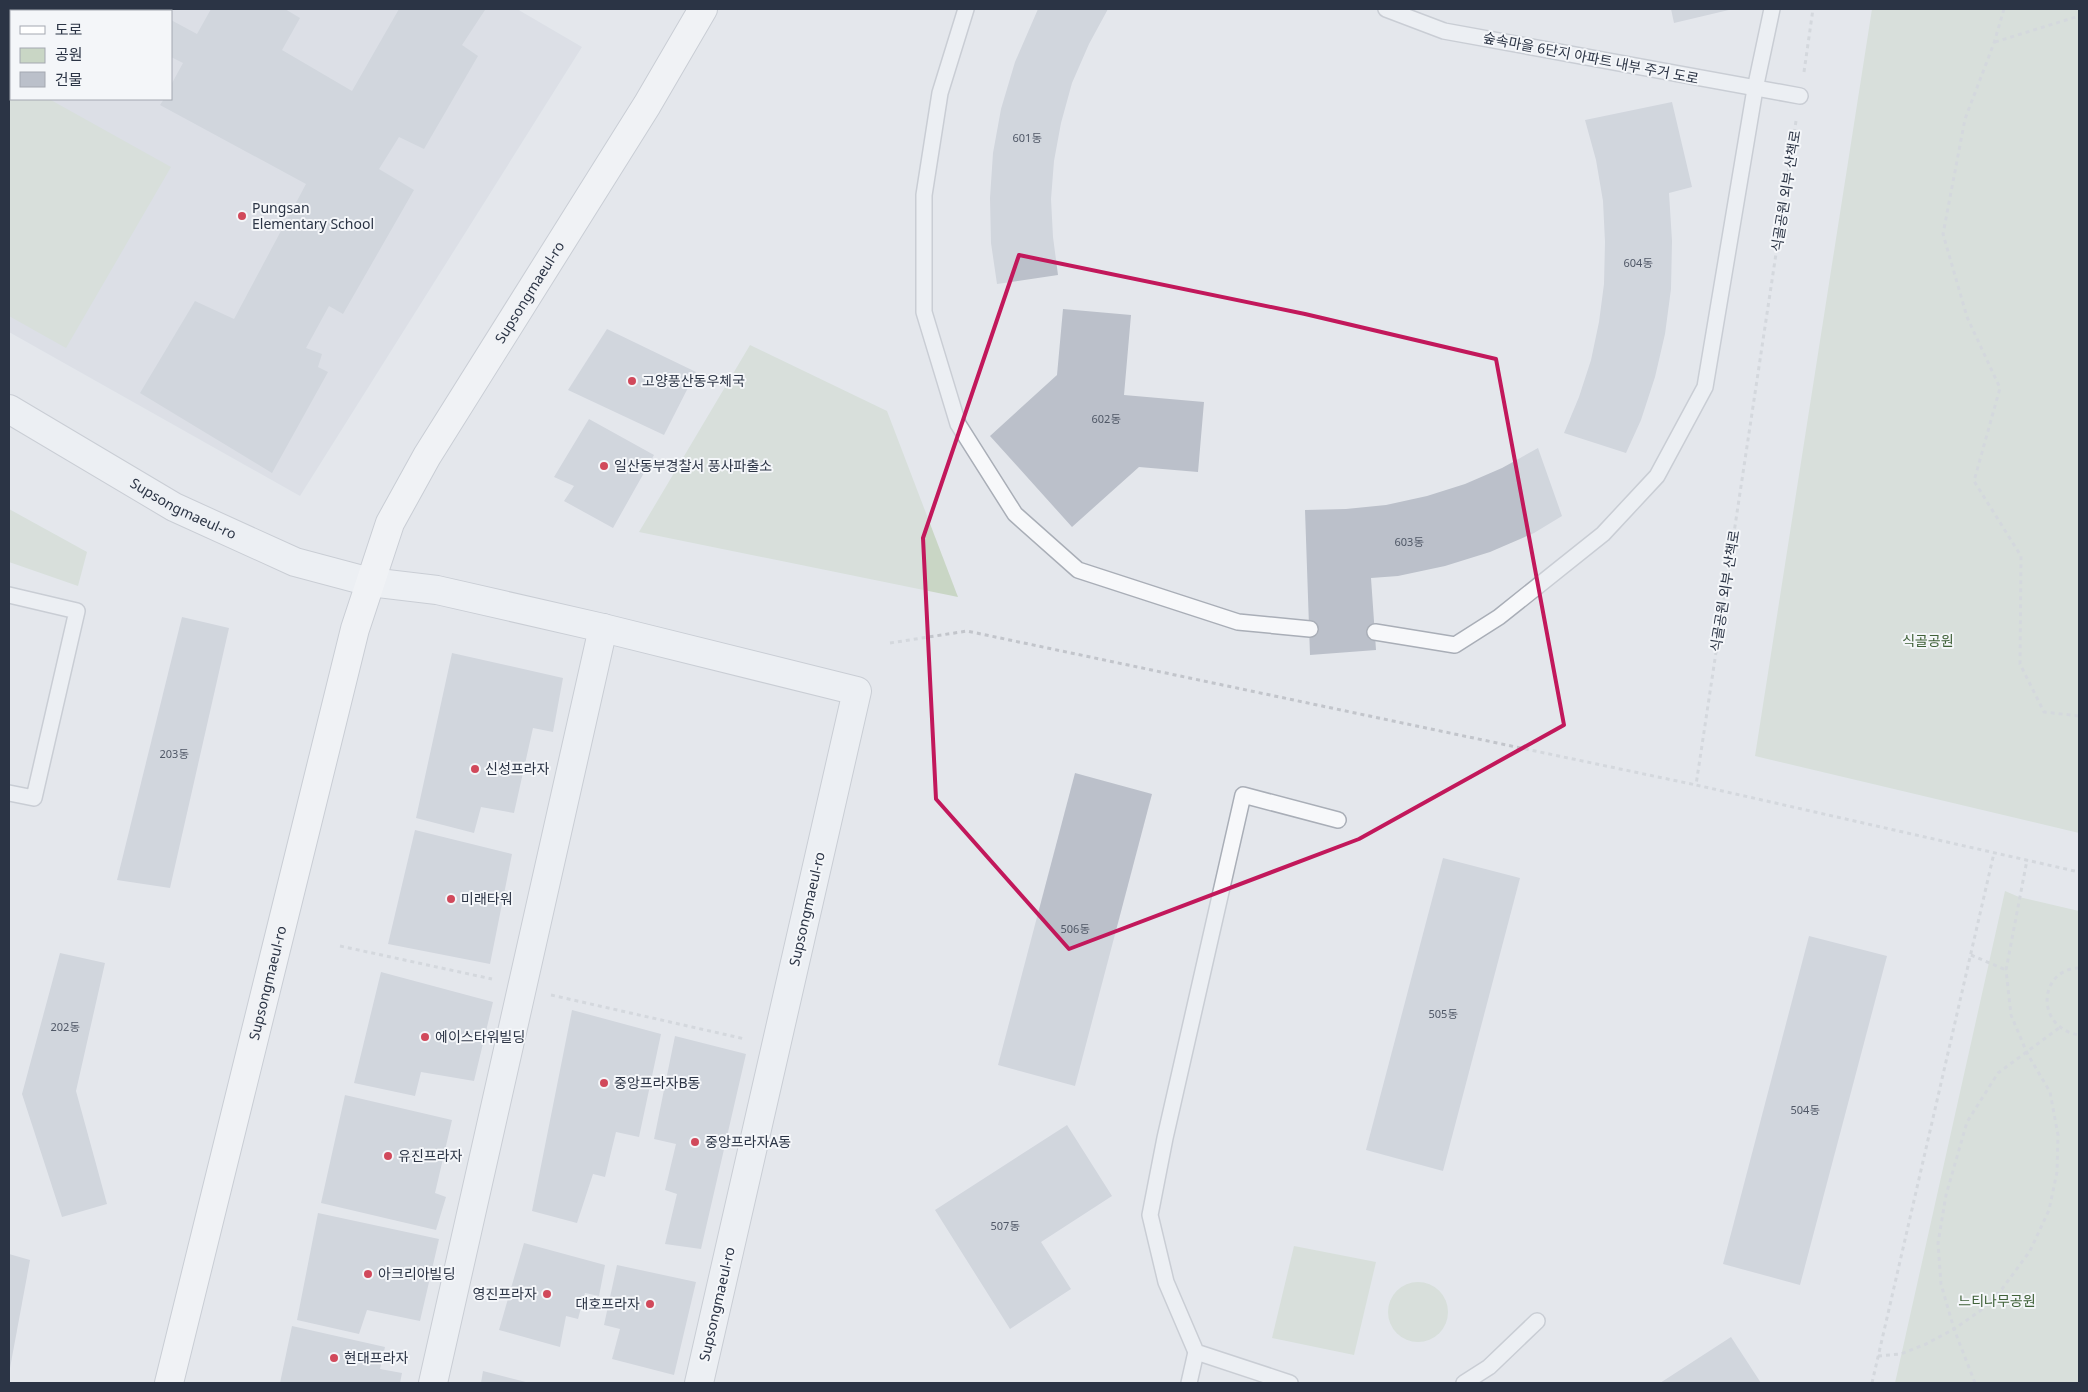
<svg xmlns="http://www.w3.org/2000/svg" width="2088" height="1392" viewBox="0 0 2088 1392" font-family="'Noto Sans','Noto Sans KR',sans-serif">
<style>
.built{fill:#d2d6de;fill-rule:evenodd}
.green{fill:#c9d6c5}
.building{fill:#bbc0ca}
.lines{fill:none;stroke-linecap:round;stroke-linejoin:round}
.lane-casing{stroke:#a9aeb7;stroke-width:18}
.street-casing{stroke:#a9aeb7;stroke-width:30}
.secondary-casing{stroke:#a9aeb7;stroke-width:30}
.path{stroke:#c2c5cb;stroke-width:3;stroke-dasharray:4 4;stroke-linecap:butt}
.lane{stroke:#f7f8fa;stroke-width:15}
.street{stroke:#f7f8fa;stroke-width:28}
.secondary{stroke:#fff;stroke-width:28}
.marked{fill:none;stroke:#c2185b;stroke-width:4;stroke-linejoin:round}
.poi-dot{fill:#d1495b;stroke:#f4f6f9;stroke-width:2}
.labels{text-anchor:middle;stroke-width:4;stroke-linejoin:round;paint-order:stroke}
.number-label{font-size:11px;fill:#4f5766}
.street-label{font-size:14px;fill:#2b3445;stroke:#f4f6f9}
.poi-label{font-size:14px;fill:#2b3445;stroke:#f4f6f9;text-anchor:start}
.park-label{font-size:14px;fill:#3f6138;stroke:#f4f6f9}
</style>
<rect width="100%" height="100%" fill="#e4e7ec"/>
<path class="built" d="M9 9H517L582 47 300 496 9 332ZM11 11H171V99H11Z"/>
<g class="green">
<path d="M1872 9H2079V833L1755 756Z"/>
<path d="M9 76 11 77V99H49L171 167 66 348 9 316Z"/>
<path d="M750 345 887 411 958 597 639 532Z"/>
<path d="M9 509 87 552 78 586 9 562Z"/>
<path d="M2005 891 2019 897 2079 911V1383H1895Z"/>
<path d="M1294 1246 1376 1262 1354 1355 1272 1338Z"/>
<circle cx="1418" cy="1312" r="30"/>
</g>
<g class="building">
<path d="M20 9H151L156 11H19Z"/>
<path d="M211 9H285L300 18 282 50 352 91 399 9 485 10 462 45 478 56 424 149 399 137 379 169 414 190 343 314 329 306 306 348 322 354 318 367 328 372 272 473 140 393 195 301 234 319 306 184 160 105 164 99H171V85L183 63 171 57V20L197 34Z"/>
<path d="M1038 9H1108L1089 44 1072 83 1061 123 1054 161 1051 199 1053 237 1058 275 997 284 991 243 990 198 993 153 1001 109 1015 62Z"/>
<path d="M1671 9H1733L1674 23Z"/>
<path d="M1672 102 1692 187 1669 193 1672 241 1671 289 1665 334 1655 377 1641 420 1626 453 1564 433 1579 397 1591 360 1599 322 1604 284 1605 242 1603 201 1596 160 1585 120Z"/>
<path d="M1063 309 1131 315 1124 395 1204 402 1198 472 1139 467 1072 527 990 436 1057 375Z"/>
<path d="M607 329 696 372 664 435 568 390Z"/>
<path d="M589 419 654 455 613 528 564 501 574 486 554 477Z"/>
<path d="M1538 448 1562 516 1534 533 1490 552 1445 566 1398 576 1371 578 1376 650 1310 655 1305 510 1346 509 1386 505 1427 496 1465 484 1502 468Z"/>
<path d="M182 617 229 628 170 888 117 880Z"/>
<path d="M452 653 563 678 553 732 533 728 514 813 481 807 474 833 416 818Z"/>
<path d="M1075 773 1152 794 1075 1086 998 1065Z"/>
<path d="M415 830 512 854 490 964 388 944Z"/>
<path d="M1443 858 1520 878 1443 1171 1366 1150Z"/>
<path d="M1809 936 1887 956 1800 1285 1723 1264Z"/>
<path d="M60 953 105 963 76 1091 107 1204 62 1217 22 1094Z"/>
<path d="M381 972 493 1002 474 1081 421 1072 415 1096 354 1083Z"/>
<path d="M572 1010 661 1034 639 1137 616 1132 605 1177 593 1174 577 1223 532 1211Z"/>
<path d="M675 1036 746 1054 701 1249 665 1244 677 1194 665 1190 676 1144 654 1139Z"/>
<path d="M345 1095 452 1120 435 1193 446 1197 436 1230 321 1203Z"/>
<path d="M1067 1125 1112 1196 1041 1242 1071 1289 1010 1329 935 1210Z"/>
<path d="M318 1213 439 1239 420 1321 367 1310 359 1334 297 1320Z"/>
<path d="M524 1243 605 1265 599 1296 585 1293 578 1319 566 1316 560 1347 499 1330Z"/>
<path d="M9 1254 30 1260 10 1368H9Z"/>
<path d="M617 1265 696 1282 674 1375 612 1359 620 1329 604 1325Z"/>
<path d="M292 1326 385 1347 380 1369 402 1373 400 1383H280Z"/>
<path d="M1731 1337 1761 1383H1660Z"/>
<path d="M483 1371 530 1383H481Z"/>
</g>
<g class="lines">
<g class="lane-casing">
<g id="lane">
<path d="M966 9 940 93 924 195V312L958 424 1015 514 1078 570 1238 622 1310 629"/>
<path d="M1386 9 1444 31 1800 96"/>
<path d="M9 595 77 611 34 798 9 793"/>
<path d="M1375 632 1455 645 1499 617 1603 534 1657 476 1705 387 1755 89 1772 9"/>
<path d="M1189 1383 1196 1352"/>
<path d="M1290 1383 1196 1352 1166 1282 1150 1215 1165 1138 1243 795 1338 820"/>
<path d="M1464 1383 1489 1367 1537 1321"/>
</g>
</g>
<g class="street-casing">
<g id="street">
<path id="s1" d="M9 409 174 507 295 562 370 582 437 590 603 628 857 691 699 1383"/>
<path d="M433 1383 603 628"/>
</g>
</g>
<g class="secondary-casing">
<g id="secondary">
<path id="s2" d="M169 1383 355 629 390 523 427 456 647 105 703 9"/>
</g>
</g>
<g class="path">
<path d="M2004 9 1994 43 1965 119 1943 234 1967 317 2000 388 1974 481 2021 556 2020 664 2044 712 2079 716"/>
<path d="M1995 42 2079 16"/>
<path d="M1804 72 1813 9"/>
<path d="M1796 121 1696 785 2079 872"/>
<path d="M890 643 967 631 1696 785"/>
<path d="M340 946 492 979"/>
<path d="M1971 955 2006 970"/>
<path d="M2079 968C2039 969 2034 1027 2079 1035"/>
<path d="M551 995 745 1039"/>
<path d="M1878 1356 1901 1354 1926 1344 1954 1329 1980 1311 2002 1289 2030 1251 2049 1210 2057 1172 2058 1135 2050 1092 2027 1053 2011 1015 2006 970 2027 860"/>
<path d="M1872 1383 1994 853"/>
<path d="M1975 1383 1954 1329 1941 1284 1938 1243 1946 1195 1967 1122 1998 1073 2059 1028"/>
</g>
<use href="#lane" class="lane"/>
<use href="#street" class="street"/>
<use href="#secondary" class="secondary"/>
</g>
<path d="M0 0H2088V1392H0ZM1019 255 1305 314 1496 359 1564 725 1359 839 1069 949 936 799 923 538Z" fill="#e4e7ec" fill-opacity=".55" fill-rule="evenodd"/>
<path class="marked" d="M1019 255 1305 314 1496 359 1564 725 1359 839 1069 949 936 799 923 538Z"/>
<g class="poi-dot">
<circle cx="242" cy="216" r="5"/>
<circle cx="632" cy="381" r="5"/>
<circle cx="604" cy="466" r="5"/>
<circle cx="475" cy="769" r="5"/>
<circle cx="451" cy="899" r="5"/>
<circle cx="425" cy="1037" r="5"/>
<circle cx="604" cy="1083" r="5"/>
<circle cx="695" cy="1142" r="5"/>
<circle cx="388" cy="1156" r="5"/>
<circle cx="368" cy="1274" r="5"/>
<circle cx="547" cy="1294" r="5"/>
<circle cx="650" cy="1304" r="5"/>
<circle cx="334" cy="1358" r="5"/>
</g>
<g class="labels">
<g class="number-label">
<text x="1027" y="142">601동</text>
<text x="1638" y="267">604동</text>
<text x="1106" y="423">602동</text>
<text x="1409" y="546">603동</text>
<text x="174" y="758">203동</text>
<text x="1075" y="933">506동</text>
<text x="1443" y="1018">505동</text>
<text x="65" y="1031">202동</text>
<text x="1805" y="1114">504동</text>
<text x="1005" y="1230">507동</text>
</g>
<g class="street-label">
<text transform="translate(1591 58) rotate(11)" y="5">숲속마을 6단지 아파트 내부 주거 도로</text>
<text transform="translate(1786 191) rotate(-81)" y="5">식골공원 외부 산책로</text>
<text dy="5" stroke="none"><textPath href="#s2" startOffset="1158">Supsongmaeul-ro</textPath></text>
<text dy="5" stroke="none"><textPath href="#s1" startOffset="201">Supsongmaeul-ro</textPath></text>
<text transform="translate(1725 591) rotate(-81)" y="5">식골공원 외부 산책로</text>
<text transform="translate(807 909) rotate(-77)" y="5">Supsongmaeul-ro</text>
<text dy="5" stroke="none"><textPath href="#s2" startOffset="412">Supsongmaeul-ro</textPath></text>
<text transform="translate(717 1304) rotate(-77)" y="5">Supsongmaeul-ro</text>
</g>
<g class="poi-label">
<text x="252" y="213">Pungsan<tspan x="252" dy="16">Elementary School</tspan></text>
<text x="642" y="386">고양풍산동우체국</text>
<text x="614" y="471">일산동부경찰서 풍사파출소</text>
<text x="485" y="774">신성프라자</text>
<text x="461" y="904">미래타워</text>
<text x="435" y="1042">에이스타워빌딩</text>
<text x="614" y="1088">중앙프라자B동</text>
<text x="705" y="1147">중앙프라자A동</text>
<text x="398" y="1161">유진프라자</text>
<text x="378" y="1279">아크리아빌딩</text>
<text x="537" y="1299" text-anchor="end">영진프라자</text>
<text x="640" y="1309" text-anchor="end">대호프라자</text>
<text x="344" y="1363">현대프라자</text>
</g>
<g class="park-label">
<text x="1928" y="646">식골공원</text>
<text x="1997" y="1306">느티나무공원</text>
</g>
</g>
<rect width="2088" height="1392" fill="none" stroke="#2b3445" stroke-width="20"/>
<rect x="10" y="10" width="162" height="90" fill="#f4f6f9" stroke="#a4a8b1"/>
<rect x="20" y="26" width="25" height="8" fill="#ffffff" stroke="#a4a8b1"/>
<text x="55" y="35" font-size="15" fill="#2b3445">도로</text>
<rect x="20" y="48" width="25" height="15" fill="#c9d6c5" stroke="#a4a8b1"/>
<text x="55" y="60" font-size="15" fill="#2b3445">공원</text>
<rect x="20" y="72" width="25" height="15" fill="#bbc0ca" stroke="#a4a8b1"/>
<text x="55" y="85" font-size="15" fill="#2b3445">건물</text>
</svg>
